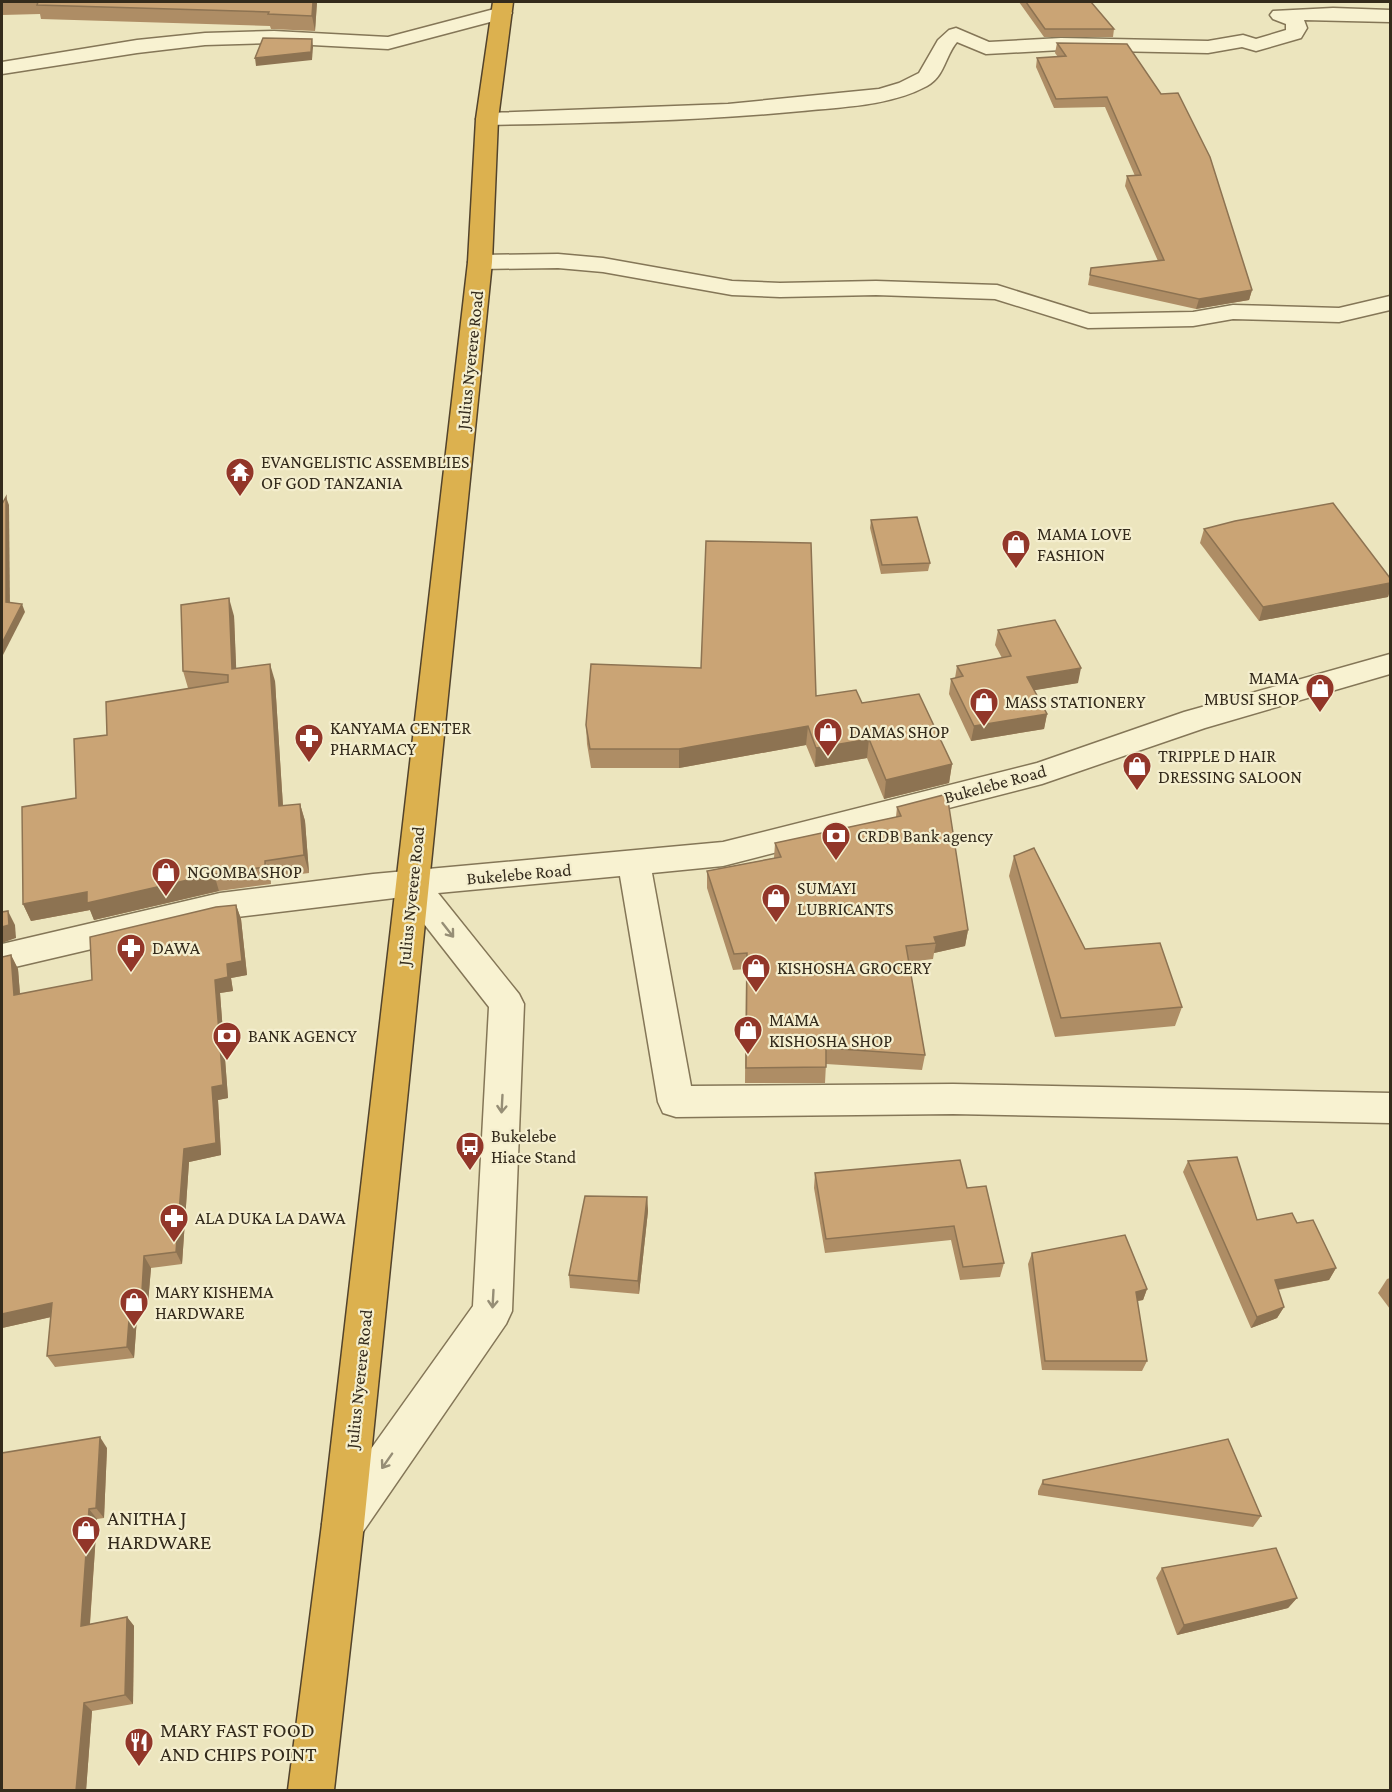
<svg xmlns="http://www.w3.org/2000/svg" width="1392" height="1792" viewBox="0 0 1392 1792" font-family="'Crimson Pro',serif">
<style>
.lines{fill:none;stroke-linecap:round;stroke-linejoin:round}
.minor-casing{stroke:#847657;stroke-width:3}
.highway-casing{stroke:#52432c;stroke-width:3}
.minor{fill:#f8f2d1;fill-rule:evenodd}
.highway{fill:#dcb14f;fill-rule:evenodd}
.wall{fill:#ae8d65}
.shaded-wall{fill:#8d7352}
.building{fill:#caa475;stroke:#8d7352;stroke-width:1.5}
.oneway{stroke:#968e76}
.labels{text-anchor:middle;stroke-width:4.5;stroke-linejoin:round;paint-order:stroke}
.street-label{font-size:18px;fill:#342b1c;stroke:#f4eece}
.poi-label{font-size:18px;fill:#342b1c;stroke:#f4eece;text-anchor:start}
.near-poi-label{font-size:21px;fill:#342b1c;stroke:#f4eece;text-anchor:start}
</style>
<rect width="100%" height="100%" fill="#ece5be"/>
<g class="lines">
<g class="minor-casing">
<g id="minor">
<path d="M502 7 509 9 512 13 509 17 388 49 274 43 205 45 137 53 2 74V62L137 40 205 33 274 31 388 37Z"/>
<path d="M1333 8 1390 10V22L1304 20 1307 28 1301 38 1256 51 1242 47 1208 53 1061 50 986 54 957 42C945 56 945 76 927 86 890 106 842 107 802 111 697 121 592 123 487 125L480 123 476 119 480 115 487 113 728 104 879 89 899 83 919 73 938 40 949 30 956 28 989 42 1061 38 1208 41 1243 35 1256 39 1286 30V24L1273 19 1270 15 1273 11Z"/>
<path d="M558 254 603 258 732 281 780 283 876 281 997 285 1090 314 1193 312 1233 305 1339 308 1390 296V310L1339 322 1233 319 1193 326 1088 328 995 299 876 295 780 297 732 295 603 272 558 268 480 269 472 267 468 262 472 257 480 255Z"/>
<path d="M1390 654V674L1205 728 1042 784 723 866 652 873 691 1086 953 1084 1390 1093V1123L953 1114 676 1117 663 1113 658 1102 620 876 438 893 519 994 524 1004 512 1311 506 1324 358 1539 343 1545 328 1539 322 1524 328 1509 473 1306 489 1007 403 897 220 919 2 970V944L220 893 373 874 723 842 1037 763 1184 712Z"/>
</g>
</g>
<g class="highway-casing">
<path id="highway" d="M493 2H513L498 119 492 262 364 1524 334 1790H288L322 1524 468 262 476 119Z"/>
</g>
<use href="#minor" class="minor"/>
<use href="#highway" class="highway"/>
</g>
<g class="wall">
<path d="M2 2H317L315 31 271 29 270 26 41 19 40 14 2 15Z"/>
<path d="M1019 2H1091L1114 29 1113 37H1044Z"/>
<path d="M1057 43 1127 44 1252 290 1249 300 1196 309 1088 285 1091 268 1158 261 1125 186 1127 176H1135L1105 107 1054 108 1036 67 1037 58 1058 57 1055 53Z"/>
<path d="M871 520 930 563 928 571 881 574 870 528Z"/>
<path d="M1204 529 1390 578V590L1388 597 1259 621 1200 543Z"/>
<path d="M234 616 236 669 275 681 283 806 300 804 305 821 309 873 270 878 271 884 219 891 94 920 90 910 31 921 23 904 76 798 107 735 188 688 183 671Z"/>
<path d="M998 630 1078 683 1034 690 1047 714 1044 729 971 741 949 694 951 679 955 678 957 666 1002 658 995 645Z"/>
<path d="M816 696 862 703 952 764 949 783 884 799 867 758 815 767 806 745 679 768H591L587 744 586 725Z"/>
<path d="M897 807 968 930 965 946 934 953 933 959 909 962 925 1055 922 1070 826 1064 825 1083H745L746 969 733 970 707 888V871L774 858 775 843 896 817Z"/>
<path d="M1014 856 1085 949 1182 1007 1175 1026 1055 1037 1009 876Z"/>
<path d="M236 905 241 919 247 975 231 978 233 991 220 993 228 1098 218 1100 221 1155 189 1162 182 1264 151 1268 148 1303 138 1304 134 1358 55 1367 47 1356 51 1317 2 1328V957L11 955 18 969 20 994 92 980Z"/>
<path d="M1188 1161 1257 1220 1297 1223 1336 1268 1329 1280 1278 1290 1284 1307 1277 1318 1251 1328 1183 1172Z"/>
<path d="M815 1173 967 1188 1004 1263 1000 1277 960 1280 951 1240 825 1253 814 1188Z"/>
<path d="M647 1197 648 1211 639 1294 570 1288 569 1275Z"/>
<path d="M1032 1253 1147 1289 1143 1300 1137 1301 1147 1361 1142 1371 1042 1370 1028 1264Z"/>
<path d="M1390 1278V1309L1378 1293 1387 1279Z"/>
<path d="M107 1448 104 1518 97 1519 90 1624 127 1617 134 1626 133 1704 92 1711 86 1791H2Z"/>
<path d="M1043 1480 1261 1516 1253 1527 1038 1495V1491Z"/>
<path d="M1162 1568 1297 1598 1288 1608 1177 1635 1156 1578Z"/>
</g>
<g class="shaded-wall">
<path d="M313 2H317L315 31 312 16Z"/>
<path d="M312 39 313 47 312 60 256 66 255 58Z"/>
<path d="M1252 290 1249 300 1196 309 1199 299Z"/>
<path d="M6 497 9 505 10 610 6 602Z"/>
<path d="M1390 583V590L1388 597 1259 621 1263 607Z"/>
<path d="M229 598 234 616 237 687 232 669Z"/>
<path d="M22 604 25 612 3 655 2 650V643Z"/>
<path d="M270 664 275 681 284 823 279 806Z"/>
<path d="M1081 668 1078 683 1024 692 1027 677Z"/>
<path d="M1047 714 1044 729 971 741 974 726Z"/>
<path d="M808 726 806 745 679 768V749Z"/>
<path d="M869 739 867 758 815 767 816 748Z"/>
<path d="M952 764 949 783 884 799 886 780Z"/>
<path d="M300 804 305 821 309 873 304 855Z"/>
<path d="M265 861 270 878 271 884 265 867Z"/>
<path d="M214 874 219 891 94 920 90 910 31 921 23 904 87 892Z"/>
<path d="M236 905 241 919 247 975 231 978 233 991 220 993 228 1098 218 1100 221 1155 189 1162 182 1264 176 1252 184 1149 212 1087 215 980Z"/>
<path d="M8 911 15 925 16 938 2 943V927Z"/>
<path d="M968 930 965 946 934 953 936 943 934 937Z"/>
<path d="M11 955 18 969 21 1008 14 995Z"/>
<path d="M647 1197 648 1211 639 1294 638 1281Z"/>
<path d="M144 1256 151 1268 148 1303 142 1291Z"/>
<path d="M1336 1268 1329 1280 1269 1291 1275 1280Z"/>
<path d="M1147 1289 1143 1300 1131 1302 1136 1292Z"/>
<path d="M131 1293 138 1304 134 1358 127 1347Z"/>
<path d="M52 1303 60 1315 2 1328V1314Z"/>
<path d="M1284 1307 1277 1318 1251 1328 1257 1317Z"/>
<path d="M100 1437 107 1448 104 1518 96 1508Z"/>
<path d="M89 1509 97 1519 89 1635 81 1626Z"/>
<path d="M1297 1598 1288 1608 1177 1635 1184 1625Z"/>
<path d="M127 1617 134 1626 133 1704 125 1695Z"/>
<path d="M84 1703 92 1711 86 1791H76Z"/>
</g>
<g class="building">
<path d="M38 2H313L312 16 268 14 269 12 37 5Z"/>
<path d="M1026 2H1091L1114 29H1045Z"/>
<path d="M263 38 312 39 311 52 255 58Z"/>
<path d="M1057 43 1127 44 1161 94 1178 93 1210 157 1252 290 1199 299 1090 275 1091 268 1164 260 1127 176 1141 175 1107 97 1056 99 1037 58 1066 56Z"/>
<path d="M6 497V602L22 604 2 643V504Z"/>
<path d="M1333 503 1390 578V583L1263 607 1204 529 1235 521Z"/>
<path d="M917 517 930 563 882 565 871 520Z"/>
<path d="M706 541 811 543 816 696 856 690 862 703 919 694 952 764 886 780 869 739 816 748 808 726 679 749H590L586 725 591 664 701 668Z"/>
<path d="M229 598 232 669 270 664 279 806 300 804 304 855 265 861V867L214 874 87 903V892L23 904 22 807 76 798 74 739 107 735 106 702 228 682V675L183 671 181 605Z"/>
<path d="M1055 620 1081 668 1027 677 1047 714 974 726 951 679 963 676 957 666 1011 656 998 630Z"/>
<path d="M947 794 968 930 934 937 936 943 906 946 925 1055 826 1048V1067L746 1068 747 953 734 954 707 871 781 857 775 843 901 816 897 807Z"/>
<path d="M1034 848 1085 949 1160 943 1182 1007 1061 1018 1014 856Z"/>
<path d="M236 905 242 961 227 964 228 977 215 980 223 1085 212 1087 216 1143 184 1149 176 1252 144 1256 142 1291 131 1293 127 1347 47 1356 52 1303 2 1314V957L11 955 14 995 92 980 90 937 216 907Z"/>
<path d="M8 911 9 925 2 927V912Z"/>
<path d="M1237 1157 1257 1220 1292 1213 1297 1223 1313 1220 1336 1268 1275 1280 1284 1307 1257 1317 1188 1161Z"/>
<path d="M960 1160 967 1188 986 1186 1004 1263 963 1267 954 1226 826 1239 815 1173Z"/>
<path d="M585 1196 647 1197 638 1281 569 1275Z"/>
<path d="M1125 1235 1147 1289 1136 1292 1147 1361H1045L1032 1253Z"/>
<path d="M100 1437 96 1508 89 1509 81 1626 127 1617 125 1695 84 1703 76 1791H2V1453Z"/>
<path d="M1228 1439 1261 1516 1043 1484V1480Z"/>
<path d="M1276 1548 1297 1598 1184 1625 1162 1568Z"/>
</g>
<defs><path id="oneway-shaft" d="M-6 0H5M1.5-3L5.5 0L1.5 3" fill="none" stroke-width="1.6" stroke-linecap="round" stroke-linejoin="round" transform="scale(1.5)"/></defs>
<g class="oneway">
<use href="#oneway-shaft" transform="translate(448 930) rotate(52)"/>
<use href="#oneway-shaft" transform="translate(502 1104) rotate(93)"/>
<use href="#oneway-shaft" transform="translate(493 1299) rotate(93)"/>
<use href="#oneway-shaft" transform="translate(387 1461) rotate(125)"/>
</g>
<defs>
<g id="temple-pin" transform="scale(1.5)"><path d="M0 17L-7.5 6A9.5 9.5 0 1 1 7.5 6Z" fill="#923629" stroke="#f4eece"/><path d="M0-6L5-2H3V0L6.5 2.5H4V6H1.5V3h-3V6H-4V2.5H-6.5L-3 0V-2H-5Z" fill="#fff"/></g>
<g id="shop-pin" transform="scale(1.5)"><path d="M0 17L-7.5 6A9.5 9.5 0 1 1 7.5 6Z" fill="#923629" stroke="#f4eece"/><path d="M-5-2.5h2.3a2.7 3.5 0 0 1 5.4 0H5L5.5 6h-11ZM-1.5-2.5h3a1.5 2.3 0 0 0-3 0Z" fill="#fff"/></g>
<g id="pharmacy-pin" transform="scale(1.5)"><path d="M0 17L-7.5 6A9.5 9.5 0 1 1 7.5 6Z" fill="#923629" stroke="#f4eece"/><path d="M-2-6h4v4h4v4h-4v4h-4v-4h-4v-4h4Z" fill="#fff"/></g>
<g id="bank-pin" transform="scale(1.5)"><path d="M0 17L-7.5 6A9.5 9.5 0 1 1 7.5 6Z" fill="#923629" stroke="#f4eece"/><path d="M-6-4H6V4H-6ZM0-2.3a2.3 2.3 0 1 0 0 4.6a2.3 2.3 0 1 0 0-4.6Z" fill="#fff"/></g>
<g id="bus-pin" transform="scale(1.5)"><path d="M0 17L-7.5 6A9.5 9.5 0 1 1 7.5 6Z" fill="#923629" stroke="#f4eece"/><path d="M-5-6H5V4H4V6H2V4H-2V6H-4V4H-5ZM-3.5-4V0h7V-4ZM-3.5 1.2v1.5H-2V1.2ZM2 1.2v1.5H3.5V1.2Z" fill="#fff"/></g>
<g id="restaurant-pin" transform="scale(1.5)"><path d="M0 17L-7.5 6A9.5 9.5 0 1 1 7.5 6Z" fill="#923629" stroke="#f4eece"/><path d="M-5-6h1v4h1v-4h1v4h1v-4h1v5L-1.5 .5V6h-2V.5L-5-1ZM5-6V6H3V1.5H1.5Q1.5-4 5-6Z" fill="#fff"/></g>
</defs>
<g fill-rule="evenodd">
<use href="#temple-pin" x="240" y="472"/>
<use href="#shop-pin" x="1016" y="544"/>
<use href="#shop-pin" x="1320" y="688"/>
<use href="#shop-pin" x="984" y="702"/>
<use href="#shop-pin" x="828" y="732"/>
<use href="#pharmacy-pin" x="309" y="738"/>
<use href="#shop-pin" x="1137" y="766"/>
<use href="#bank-pin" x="836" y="836"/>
<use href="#shop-pin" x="166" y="872"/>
<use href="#shop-pin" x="776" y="898"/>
<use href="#pharmacy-pin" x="131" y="948"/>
<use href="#shop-pin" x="756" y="968"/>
<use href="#shop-pin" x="748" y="1030"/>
<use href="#bank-pin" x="227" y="1036"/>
<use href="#bus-pin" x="470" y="1146"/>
<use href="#pharmacy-pin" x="174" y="1218"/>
<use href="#shop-pin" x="134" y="1302"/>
<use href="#shop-pin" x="86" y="1530"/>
<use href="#restaurant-pin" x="139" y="1742"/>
</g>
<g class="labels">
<g class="street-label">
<text transform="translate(470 360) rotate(-84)" y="6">Julius Nyerere Road</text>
<text transform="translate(995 784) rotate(-15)" y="6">Bukelebe Road</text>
<text transform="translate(519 874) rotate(-5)" y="6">Bukelebe Road</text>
<text transform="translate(411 896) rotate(-84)" y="6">Julius Nyerere Road</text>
<text transform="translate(359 1379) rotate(-84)" y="6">Julius Nyerere Road</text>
</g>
<g class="poi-label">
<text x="261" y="468">EVANGELISTIC ASSEMBLIES<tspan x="261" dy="21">OF GOD TANZANIA</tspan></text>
<text x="1037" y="540">MAMA LOVE<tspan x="1037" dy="21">FASHION</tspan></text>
<text x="1299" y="684" text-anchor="end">MAMA<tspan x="1299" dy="21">MBUSI SHOP</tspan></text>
<text x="1005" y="708">MASS STATIONERY</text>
<text x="330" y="734">KANYAMA CENTER<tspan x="330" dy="21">PHARMACY</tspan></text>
<text x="849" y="738">DAMAS SHOP</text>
<text x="1158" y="762">TRIPPLE D HAIR<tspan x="1158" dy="21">DRESSING SALOON</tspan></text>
<text x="857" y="842">CRDB Bank agency</text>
<text x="187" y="878">NGOMBA SHOP</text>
<text x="797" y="894">SUMAYI<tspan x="797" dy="21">LUBRICANTS</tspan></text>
<text x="152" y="954">DAWA</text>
<text x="777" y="974">KISHOSHA GROCERY</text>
<text x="769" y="1026">MAMA<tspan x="769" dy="21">KISHOSHA SHOP</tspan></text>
<text x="248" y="1042">BANK AGENCY</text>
<text x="491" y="1142">Bukelebe<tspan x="491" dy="21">Hiace Stand</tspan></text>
<text x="195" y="1224">ALA DUKA LA DAWA</text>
<text x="155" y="1298">MARY KISHEMA<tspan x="155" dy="21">HARDWARE</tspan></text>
</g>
<g class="near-poi-label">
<text x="107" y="1525">ANITHA J<tspan x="107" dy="24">HARDWARE</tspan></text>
<text x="160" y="1737">MARY FAST FOOD<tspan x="160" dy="24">AND CHIPS POINT</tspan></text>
</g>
</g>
<rect width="1392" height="1792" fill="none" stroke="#342b1c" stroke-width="6"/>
</svg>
